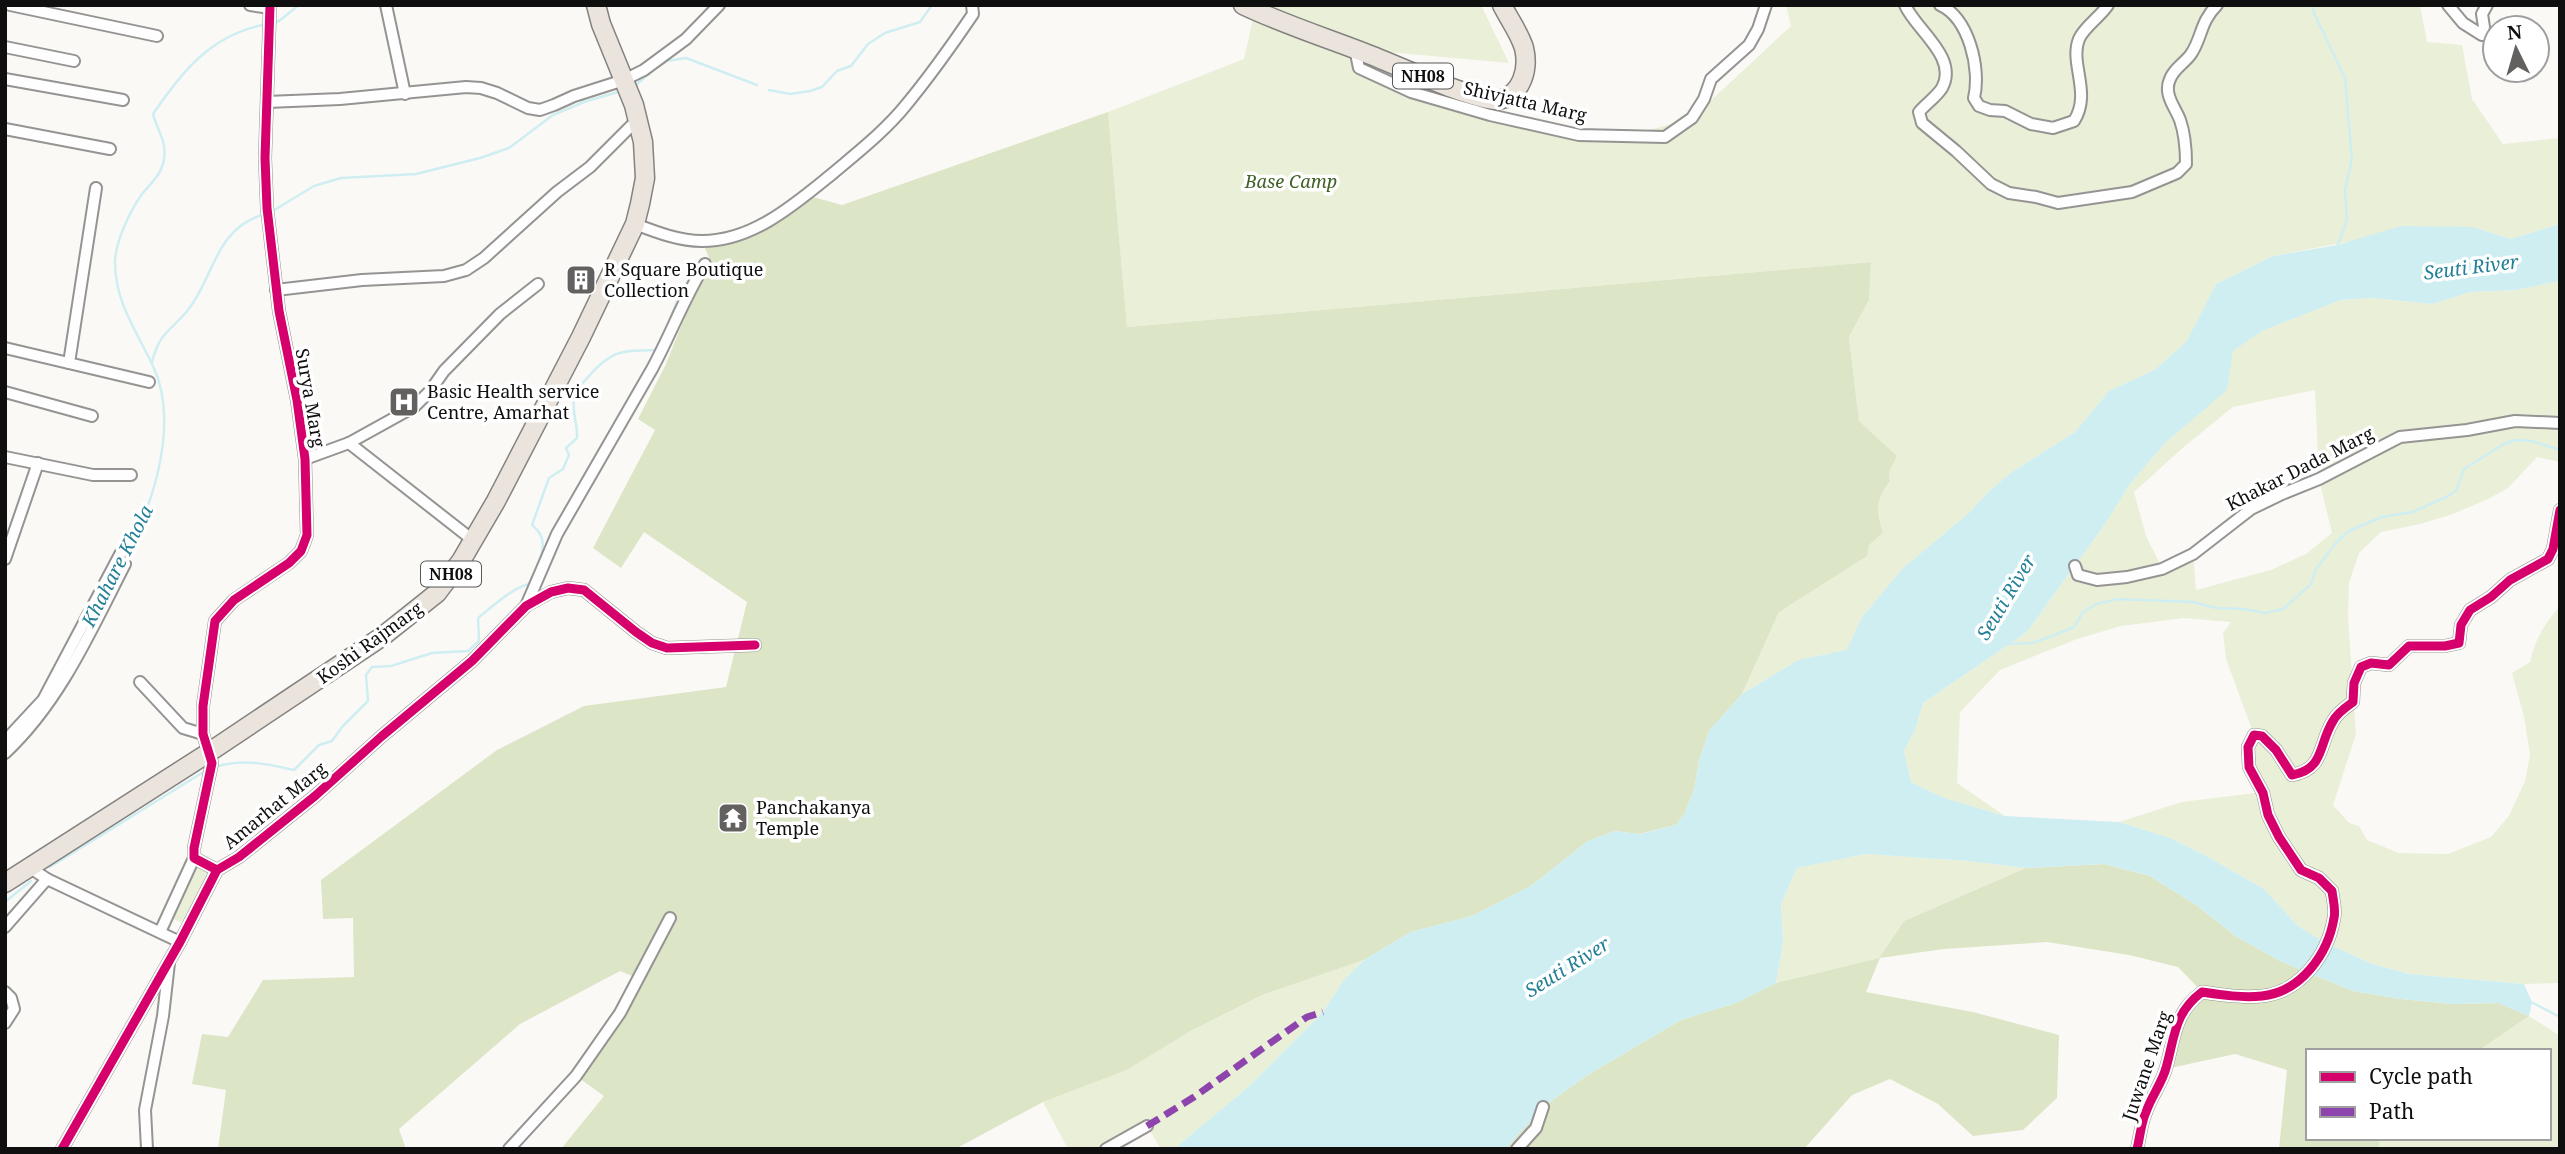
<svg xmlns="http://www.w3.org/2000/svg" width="2565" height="1154" viewBox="0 0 2565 1154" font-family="'Noto Serif',serif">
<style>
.green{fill:#eaefd8;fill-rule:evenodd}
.forest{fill:#dde5c7}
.water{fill:#cfeef2}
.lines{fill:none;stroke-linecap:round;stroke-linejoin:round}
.stream{stroke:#cfeef2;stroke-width:2.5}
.minor-casing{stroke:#959493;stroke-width:14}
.primary-casing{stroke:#838280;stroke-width:21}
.minor{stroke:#fefefe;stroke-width:10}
.primary{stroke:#ebe4dc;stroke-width:18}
.quiet{stroke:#8e44ad;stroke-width:7;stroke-dasharray:14 7;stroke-linecap:butt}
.cycleway-casing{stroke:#fff;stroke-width:13}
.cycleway{stroke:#d6006c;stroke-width:9}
.labels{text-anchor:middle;stroke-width:7;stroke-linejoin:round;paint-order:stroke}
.shield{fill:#fff;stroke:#575757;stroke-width:2}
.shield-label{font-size:16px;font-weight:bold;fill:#0f0f0f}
.street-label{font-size:18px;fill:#0f0f0f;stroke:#fff}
.park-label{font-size:18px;font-style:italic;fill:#406125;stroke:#fff}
.poi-label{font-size:18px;fill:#0f0f0f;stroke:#fff;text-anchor:start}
.water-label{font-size:19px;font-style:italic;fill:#248096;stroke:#fff}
</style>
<rect width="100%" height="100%" fill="#fbf9f6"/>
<g class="green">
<path d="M1256 5H1481L1509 63 1355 49 1359 68 1579 135 1625 137 1692 118 1791 26 1786 5H2420L2427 42 2462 45 2472 99 2503 144 2560 138V224L2511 239 2473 227 2347 242 2273 256 2216 284 2188 341 2156 369 2109 391 2075 432 2012 472 1989 491 1970 512 1903 568 1862 617 1848 650 1798 660 1742 694 1779 612 1866 556 1869 545 1883 533C1877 510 1874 502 1890 483L1889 472 1897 456 1859 421 1849 337 1869 300 1871 262 1127 327 1108 112 1244 59Z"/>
<path d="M2560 281V462L2537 457 2508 488 2488 499 2453 514 2420 524 2381 532 2359 553 2349 583 2348 617 2356 734 2333 805 2349 823 2359 826 2367 840 2399 853 2448 854 2491 837 2509 816 2525 781 2530 755 2524 717 2512 673 2530 662C2535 639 2545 623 2560 606V983L2524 984 2409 974 2373 964 2326 943 2298 926 2264 889 2210 858 2170 838 2119 822 2182 802 2263 792 2249 767 2254 735 2226 659 2223 633 2231 622 2184 618 2121 626 2077 639 2000 670 1960 712 1957 783 2005 816 1944 798 1911 782 1904 751 1915 730 1923 703 2027 632 2105 524 2130 484 2165 443 2226 390 2232 351 2262 331 2341 300 2373 298 2432 304 2471 292 2516 290ZM2315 390 2319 479 2332 533 2306 554 2271 570 2196 590 2193 554 2162 568 2146 536 2134 492 2186 445 2233 407Z"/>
<path d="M1866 854 1968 861 2026 868 1904 921 1879 958 1776 983 1783 943 1781 904 1797 868Z"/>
<path d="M202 864 212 870 187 920 180 922 172 918V914L194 871Z"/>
<path d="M1364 960 1344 980 1323 1012 1248 1087 1174 1149H1161L1147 1126 1106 1149H1068L1043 1102 1127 1070 1189 1032 1262 995Z"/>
<path d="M2529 1016 2560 1036V1149H2379L2380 1138H2549V1051H2478Z"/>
</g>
<g class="forest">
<path d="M1108 112 1127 327 1871 262 1869 300 1849 337 1859 421 1897 456 1889 472 1890 482C1874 502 1877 510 1883 533L1869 545 1867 556 1779 612 1742 694 1709 731 1699 761 1694 790 1685 813 1676 825 1639 834 1615 831 1588 841 1531 886 1472 916 1411 932 1364 960 1262 995 1189 1032 1127 1070 1043 1102 955 1149H561L604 1096 576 1076 637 978 620 971 520 1024 399 1129 406 1149H218L226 1090 192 1084 202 1034 228 1037 263 980 354 977 353 918 323 919 321 880 497 750 584 706 726 687 747 602 644 532 621 568 593 548 655 430 638 419 665 366 696 290 712 265 702 241 733 236 806 195 842 205Z"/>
<path d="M2104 864 2150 876 2196 905 2237 937 2280 961 2353 991 2401 999 2453 1004 2498 1003 2529 1016 2478 1051H2308V1138H2380L2379 1149H2279L2287 1070 2235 1054 2166 1069 2172 1041 2202 992 2178 967 2129 955 2047 942 1944 949 1880 958 1866 992 1973 1012 2059 1035 2057 1098 2023 1130 1973 1136 1938 1104 1890 1079 1852 1095 1804 1149H1505L1543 1107 1586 1076 1681 1020 1736 1003 1776 983 1879 958 1904 921 2026 868Z"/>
</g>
<path class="water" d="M2560 224V281L2516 290 2471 292 2432 304 2373 298 2341 300 2262 331 2233 351 2227 390 2165 443 2130 484 2105 524 2027 632 1923 703 1915 730 1904 751 1911 782 1944 798 2005 816 2119 822 2170 838 2210 858 2264 889 2298 926 2326 943 2373 964 2409 974 2524 984 2532 1002 2529 1016 2498 1003 2453 1004 2401 999 2353 991 2280 961 2237 937 2196 905 2150 876 2104 864 2026 868 1968 861 1866 854 1797 868 1781 904 1783 943 1776 983 1736 1003 1681 1020 1586 1076 1543 1107 1505 1149H1174L1248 1087 1323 1012 1344 980 1364 960 1411 932 1472 916 1531 886 1588 841 1615 831 1640 834 1676 825 1685 813 1694 790 1699 761 1709 731 1742 694 1798 660 1847 650 1862 617 1903 568 1970 512 1989 491 2012 472 2075 432 2109 391 2156 369 2187 341 2216 284 2273 256 2337 245 2401 226 2473 227 2511 239Z"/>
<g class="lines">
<g class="stream">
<path d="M587 5 593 26"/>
<path d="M2314 5 2313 11 2345 78 2352 159 2345 190 2347 220 2337 247"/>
<path d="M273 23 279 21 299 5"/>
<path d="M603 51 612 76"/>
<path d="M635 86 654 69 667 61 686 58 757 85"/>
<path d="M769 90 790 94 810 91 822 87 837 71 851 66 868 44 885 33 920 22 932 5"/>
<path d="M271 212 314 186 341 178 416 174 480 158 509 148 553 115 584 102 618 92"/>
<path d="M665 332 680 294 700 261"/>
<path d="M152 362C160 331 170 332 188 310 215 276 214 229 265 214"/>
<path d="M128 550C155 500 179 421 153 366 137 332 115 302 115 263 115 242 130 211 142 194 151 183 162 174 164 159 167 141 157 130 153 114 183 70 212 34 267 24"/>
<path d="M2003 644 2032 643 2052 636 2074 627 2083 612 2096 604 2118 599 2193 602 2216 608 2243 609 2266 613 2283 609 2311 584 2316 569 2336 543 2349 531 2382 517 2413 512 2448 496 2456 491 2464 469 2502 445 2515 440 2532 441 2560 450"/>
<path d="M215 767C241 758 268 764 294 770L319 745 332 741 342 727 368 701 366 675 372 667 391 666 432 653 468 651 479 641 478 618C492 607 512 588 529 584 537 564 554 542 532 525L549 478 563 469 569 455 566 448 577 438C578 425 572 414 574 400 575 390 582 384 588 377 612 349 622 351 657 350"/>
<path d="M50 867 205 771"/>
<path d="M5 902 31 881"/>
<path d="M2529 1001 2560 1017"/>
</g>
<g class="minor-casing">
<g id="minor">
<path d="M10 5 157 36"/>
<path d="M250 5 270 8"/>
<path d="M386 5 405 94"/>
<path d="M1905 5C1915 29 1959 57 1942 88 1937 96 1926 104 1919 112L1922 123 1956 151 1991 184 2009 193 2036 197 2058 203 2132 192 2177 173 2186 164C2186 150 2185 134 2180 120 2175 107 2163 94 2170 79 2174 68 2185 63 2191 54 2202 38 2200 22 2217 5"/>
<path d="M1940 5C1969 18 1981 69 1974 98L1979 106 1990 110 2005 111 2031 124 2053 128 2074 121C2092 93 2069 63 2079 39 2084 27 2100 17 2108 5"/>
<path d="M2448 5 2463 23 2482 35 2484 27 2482 14 2487 5"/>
<path d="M5 47 74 61"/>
<path d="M1355 49 1359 68 1411 92 1490 115 1579 135 1665 137 1692 118 1704 99 1711 79 1749 45 1758 29 1766 5"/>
<path d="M5 79 123 100"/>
<path d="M267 102 340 99 466 87 481 88 497 93 528 108 540 110 554 105 574 96 624 80 644 70 686 39 719 5"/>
<path d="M5 129 110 149"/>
<path d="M635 224C656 232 679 241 702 241 753 241 795 204 832 174 858 152 885 131 906 105 930 76 952 45 973 14L972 5"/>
<path d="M276 290 362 280 444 276 466 270 484 258 557 192 590 167 638 119"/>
<path d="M5 348 149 382"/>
<path d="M69 363 96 188"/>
<path d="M5 392 92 416"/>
<path d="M349 443 474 541"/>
<path d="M5 457 93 475H131"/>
<path d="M305 459 349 443 414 407 430 391 444 371 500 314 538 284"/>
<path d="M5 559 38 463"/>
<path d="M2075 566 2078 575 2097 580 2127 577 2162 569 2193 554 2251 509 2282 494 2319 479 2400 437 2467 430 2515 421 2560 423"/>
<path d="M526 606 557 534 652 369C671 334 684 298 705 264"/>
<path d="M140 682 183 728 203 734"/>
<path d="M5 741 43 700 125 545"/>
<path d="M5 753C60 702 91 630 125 564"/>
<path d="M29 867 47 879 180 942"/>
<path d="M217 870 194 858V848L212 763 203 734V706L215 621 234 600 289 563 301 551 307 535 305 459 297 400 279 311 267 208 265 158 270 5"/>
<path d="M5 927 47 879"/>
<path d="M160 932 194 858"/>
<path d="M5 992 11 998 14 1009 5 1023"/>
<path d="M62 1149 180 942 217 870 239 857 315 796 382 736 472 661 526 606 551 592 568 588 584 590 636 632 652 643 667 648 755 645"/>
<path d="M147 1149 145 1110 163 1016 169 963"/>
<path d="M509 1149 576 1076 620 1013 670 918"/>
<path d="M1106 1149 1147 1126"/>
<path d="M1517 1149 1536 1128 1543 1107"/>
<path d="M2137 1149C2140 1137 2141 1123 2146 1112 2151 1097 2162 1083 2166 1068 2175 1036 2174 1013 2202 992 2222 995 2242 998 2262 996 2301 992 2328 954 2334 918 2336 910 2333 900 2332 891L2319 878 2301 870 2279 837 2268 815 2263 793 2249 767 2248 747 2254 735 2262 736 2276 750 2292 775C2325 769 2318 745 2333 721 2337 713 2346 707 2353 702L2354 683 2361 667 2371 663 2389 665 2409 646H2445L2459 643 2461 625 2470 610 2491 597 2510 580 2548 559 2553 549 2560 510"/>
</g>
</g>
<g class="primary-casing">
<g id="primary">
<path d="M1243 5C1285 25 1330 39 1373 56 1395 65 1481 103 1499 100 1522 95 1529 69 1524 48 1520 34 1509 19 1502 5"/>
<path d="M5 883 208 753 383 636 437 593 461 561 496 501 581 337 635 224 640 204 645 178 643 142 634 105 601 24 596 5"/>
</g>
</g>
<use href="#minor" class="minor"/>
<use href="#primary" class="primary"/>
<path class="quiet" d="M1147 1126 1194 1097 1307 1017 1323 1012"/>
<g class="cycleway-casing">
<g id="cycleway">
<path d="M217 870 194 858V848L212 763 203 734V706L215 621 234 600 289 563 301 551 307 535 305 459 297 400 279 311 267 208 265 158 270 5"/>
<path d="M62 1149 180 942 217 870 239 857 315 796 382 736 472 661 526 606 551 592 568 588 584 590 636 632 652 643 667 648 755 645"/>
<path d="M2137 1149C2140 1137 2141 1123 2146 1112 2151 1097 2162 1083 2166 1068 2175 1036 2174 1013 2202 992 2222 995 2242 998 2262 996 2301 992 2328 954 2334 918 2336 910 2333 900 2332 891L2319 878 2301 870 2279 837 2268 815 2263 793 2249 767 2248 747 2254 735 2262 736 2276 750 2292 775C2325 769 2318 745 2333 721 2337 713 2346 707 2353 702L2354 683 2361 667 2371 663 2389 665 2409 646H2445L2459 643 2461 625 2470 610 2491 597 2510 580 2548 559 2553 549 2560 510"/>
</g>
</g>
<use href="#cycleway" class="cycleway"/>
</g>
<defs>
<g id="building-square" transform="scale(1.575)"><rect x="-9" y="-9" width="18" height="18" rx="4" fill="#626160" stroke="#fff"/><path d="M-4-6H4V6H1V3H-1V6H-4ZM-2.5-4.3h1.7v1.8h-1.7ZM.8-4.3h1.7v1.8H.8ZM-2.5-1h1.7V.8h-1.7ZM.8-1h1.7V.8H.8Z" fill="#fff"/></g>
<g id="hospital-square" transform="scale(1.575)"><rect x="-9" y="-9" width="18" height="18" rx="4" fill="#626160" stroke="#fff"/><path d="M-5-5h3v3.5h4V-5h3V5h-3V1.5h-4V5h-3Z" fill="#fff"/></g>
<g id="temple-square" transform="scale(1.575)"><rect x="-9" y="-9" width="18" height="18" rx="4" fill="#626160" stroke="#fff"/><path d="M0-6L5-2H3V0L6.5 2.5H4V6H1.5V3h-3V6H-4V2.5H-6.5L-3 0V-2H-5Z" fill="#fff"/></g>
</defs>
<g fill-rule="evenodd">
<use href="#building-square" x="581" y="280"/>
<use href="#hospital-square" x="404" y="402"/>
<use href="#temple-square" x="733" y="818"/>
</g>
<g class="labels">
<g class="shield">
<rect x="1393" y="63.5" width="60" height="25" rx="5"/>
<rect x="421" y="561.5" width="60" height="25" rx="5"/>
</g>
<g class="shield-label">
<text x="1423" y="82">NH08</text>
<text x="451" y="580">NH08</text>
</g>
<g class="street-label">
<text transform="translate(1525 102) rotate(13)" y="6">Shivjatta Marg</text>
<text transform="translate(310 398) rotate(80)" y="6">Surya Marg</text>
<text transform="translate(2300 469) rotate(-27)" y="6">Khakar Dada Marg</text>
<text transform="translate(370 643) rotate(-36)" y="6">Koshi Rajmarg</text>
<text transform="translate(275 806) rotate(-39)" y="6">Amarhat Marg</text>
<text transform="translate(2147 1066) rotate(-71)" y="6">Juwane Marg</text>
</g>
<g class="park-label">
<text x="1291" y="188">Base Camp</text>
</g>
<g class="poi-label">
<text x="604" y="276">R Square Boutique<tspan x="604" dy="21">Collection</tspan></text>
<text x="427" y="398">Basic Health service<tspan x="427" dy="21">Centre, Amarhat</tspan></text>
<text x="756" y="814">Panchakanya<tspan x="756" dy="21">Temple</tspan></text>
</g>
<g class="water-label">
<text transform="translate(2471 267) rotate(-7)" y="7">Seuti River</text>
<text transform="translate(117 566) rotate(-63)" y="7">Khahare Khola</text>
<text transform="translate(2006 597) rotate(-59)" y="7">Seuti River</text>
<text transform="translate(1567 967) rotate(-32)" y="7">Seuti River</text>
</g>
</g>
<rect width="2565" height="1154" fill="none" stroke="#0f0f0f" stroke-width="14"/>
<rect x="2306" y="1049" width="245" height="91" fill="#ffffff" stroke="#9f9f9f" stroke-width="2"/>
<rect x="2320" y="1072" width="35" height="10" fill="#d6006c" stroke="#9f9f9f" stroke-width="2"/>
<text x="2369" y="1084" font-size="21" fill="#0f0f0f">Cycle path</text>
<rect x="2320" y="1107" width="35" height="10" fill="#8e44ad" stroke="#9f9f9f" stroke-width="2"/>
<text x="2369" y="1119" font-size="21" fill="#0f0f0f">Path</text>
<g transform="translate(2516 49) rotate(355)"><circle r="33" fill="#ffffff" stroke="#9f9f9f" stroke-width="2"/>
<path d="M0-5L12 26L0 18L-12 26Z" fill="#626160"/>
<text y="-10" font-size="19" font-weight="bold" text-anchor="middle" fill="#0f0f0f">N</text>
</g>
</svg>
